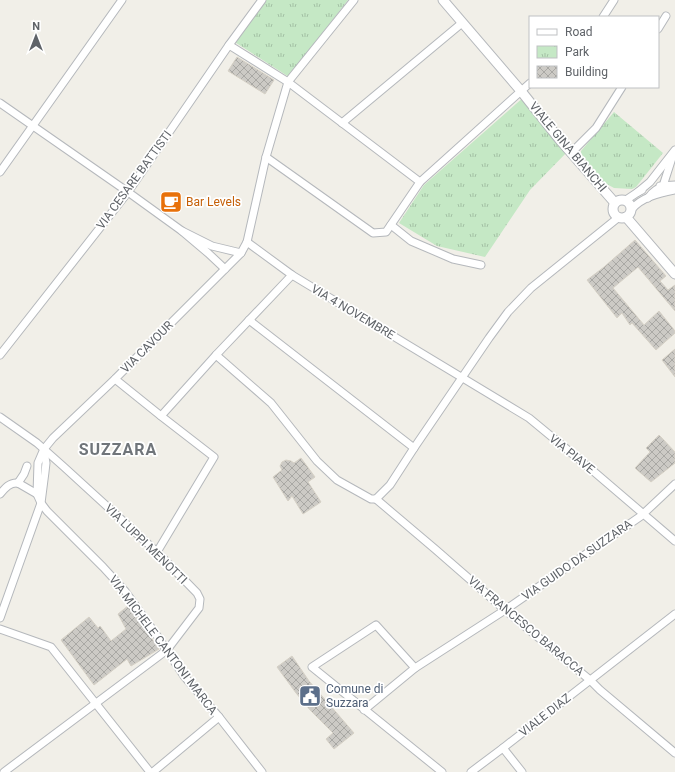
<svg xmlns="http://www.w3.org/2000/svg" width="675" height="772" viewBox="0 0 675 772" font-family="Roboto,sans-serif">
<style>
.park{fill:url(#park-tufts)}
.building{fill:url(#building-cross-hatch);stroke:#d6d1c6}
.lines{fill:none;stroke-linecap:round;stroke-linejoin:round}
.minor-casing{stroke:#b5b8bc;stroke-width:9}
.tertiary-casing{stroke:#b5b8bc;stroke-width:11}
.minor{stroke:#fff;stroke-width:7}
.tertiary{stroke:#fff;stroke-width:9}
.labels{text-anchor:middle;stroke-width:3.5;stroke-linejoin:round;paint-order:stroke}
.street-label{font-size:12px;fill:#5f6368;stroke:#fff}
.food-label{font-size:12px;fill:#c56008;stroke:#fff;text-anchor:start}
.service-label{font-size:12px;fill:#4e5e75;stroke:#fff;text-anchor:start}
.district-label{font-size:16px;font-weight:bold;letter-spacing:1px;fill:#70757a;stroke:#fff}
</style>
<defs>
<pattern id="park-tufts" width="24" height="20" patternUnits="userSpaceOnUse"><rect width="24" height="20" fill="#c5e8c5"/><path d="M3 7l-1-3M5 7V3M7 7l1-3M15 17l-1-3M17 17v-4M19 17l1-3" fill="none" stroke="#a3c0a4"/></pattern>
<pattern id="building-cross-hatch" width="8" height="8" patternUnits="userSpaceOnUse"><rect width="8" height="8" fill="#cccac5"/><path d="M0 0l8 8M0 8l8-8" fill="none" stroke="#a9a8a4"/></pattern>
</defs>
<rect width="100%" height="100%" fill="#f1efe8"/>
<g class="park">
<path d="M257 0H348L289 77 230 39Z"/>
<path d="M525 96 568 151 530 190 485 257 437 246 399 223 424 185Z"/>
<path d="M614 112 663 153 636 187 632 189 614 188 603 182 581 154V151Z"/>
</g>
<g class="building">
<path d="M237 57 274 80 265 94 228 71Z"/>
<path d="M635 240 666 276 660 281 668 290 675 285V311L638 267 613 288 644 325 659 311 675 331V333L656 350 632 323 630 325 622 313 617 318 587 280 604 267Z"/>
<path d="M675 349V377L662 360Z"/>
<path d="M659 435 675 452V463L651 482 635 468 650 452 646 448Z"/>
<path d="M301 458 315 477 308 482 321 502 303 514 292 496 288 501 273 477 282 470 280 466 282 462 286 460 291 461 294 463Z"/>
<path d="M129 605 159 649 131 666 127 659 94 685 61 640 89 617 98 628 100 626 111 641 126 629 118 614Z"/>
<path d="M292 656 309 681 354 733 334 749 326 739 333 733 311 711 296 693 277 667Z"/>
</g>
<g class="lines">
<g class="minor-casing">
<g id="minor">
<path d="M603 17 614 0"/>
<path d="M658 29 666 16"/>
<path d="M229 45 288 82 420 182"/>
<path d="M0 103 128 192 182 231"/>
<path d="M342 123 462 23"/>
<path d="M571 153 596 128 622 87"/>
<path d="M266 157 373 233 386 232 420 182 530 83"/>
<path d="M0 172 122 0"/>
<path d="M660 186 675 185"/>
<path d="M638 192 650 182 675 150"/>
<path d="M648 198C650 195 653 192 656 190 659 188 661 188 663 186L672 158"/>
<path d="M626 200 638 192 642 190"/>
<path d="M631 210C641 197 660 193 675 190"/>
<path d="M391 225 411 241 453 259 481 265"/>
<path d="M247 242 292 275 529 418 592 470 675 541"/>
<path d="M225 269 208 253 182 231 212 246 241 253"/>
<path d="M249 320 414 448"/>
<path d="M0 355 128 192 229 45 262 0"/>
<path d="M216 355 271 403 317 461 337 480 371 499H376L390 485 414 448 489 338 508 312 531 288 619 217"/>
<path d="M115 379 161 416 214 457 157 552"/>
<path d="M161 416 216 355 292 275"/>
<path d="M0 417 37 443 64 467 157 552 197 593 200 599 199 608 167 650 4 772"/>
<path d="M18 483 37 494"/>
<path d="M18 483 24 474 27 466"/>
<path d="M0 494C5 488 10 482 18 483"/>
<path d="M376 499 435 549 505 610 590 680 600 690 675 753"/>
<path d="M0 618 41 503 45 472 46 463 44 451"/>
<path d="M0 629 51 647 150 772"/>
<path d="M415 668 505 610 641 516 675 484"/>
<path d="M364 710 415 668 376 625 312 667 442 772"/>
<path d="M503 748 522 772"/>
<path d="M153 772 219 717"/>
<path d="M262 772 219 717 184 676 158 637 125 591 103 567 47 511 41 503 37 494 38 463 44 449 53 438 115 379 241 253 247 242 266 157 288 82 354 0"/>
<path d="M471 772 503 748 675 614"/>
</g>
</g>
<g class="tertiary-casing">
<g id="tertiary">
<path d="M443 0 521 91 560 140 615 203"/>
<circle cx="622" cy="209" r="9"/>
<path d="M626 217 675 274"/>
</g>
</g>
<use href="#minor" class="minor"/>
<use href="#tertiary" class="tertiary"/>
</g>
<defs>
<g id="cafe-square" transform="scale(1.15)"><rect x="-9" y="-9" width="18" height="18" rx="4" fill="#e8710a" stroke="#fff"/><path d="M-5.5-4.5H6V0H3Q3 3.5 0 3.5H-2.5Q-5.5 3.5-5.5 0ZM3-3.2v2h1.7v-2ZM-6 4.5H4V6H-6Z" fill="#fff"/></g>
<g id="civic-square" transform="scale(1.15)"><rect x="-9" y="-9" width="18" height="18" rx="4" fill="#5c6f8a" stroke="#fff"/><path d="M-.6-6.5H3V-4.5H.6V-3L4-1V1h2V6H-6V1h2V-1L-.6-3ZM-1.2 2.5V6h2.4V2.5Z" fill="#fff"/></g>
</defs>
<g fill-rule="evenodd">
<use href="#cafe-square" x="171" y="202"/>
<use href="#civic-square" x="310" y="696"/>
</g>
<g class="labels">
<g class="street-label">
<text transform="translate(568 147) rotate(50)" y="4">VIALE GINA BIANCHI</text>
<text transform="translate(134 180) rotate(-54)" y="4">VIA CESARE BATTISTI</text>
<text transform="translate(353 312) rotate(31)" y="4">VIA 4 NOVEMBRE</text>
<text transform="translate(147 347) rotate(-45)" y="4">VIA CAVOUR</text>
<text transform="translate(572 454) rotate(39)" y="4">VIA PIAVE</text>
<text transform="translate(146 544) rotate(44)" y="4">VIA LUPPI MENOTTI</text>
<text transform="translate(577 560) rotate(-35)" y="4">VIA GUIDO DA SUZZARA</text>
<text transform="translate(526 626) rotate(40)" y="4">VIA FRANCESCO BARACCA</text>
<text transform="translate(163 645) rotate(53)" y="4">VIA MICHELE CANTONI MARCA</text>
<text transform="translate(545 715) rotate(-38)" y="4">VIALE DIAZ</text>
</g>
<g class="food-label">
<text x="186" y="206">Bar Levels</text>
</g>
<g class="service-label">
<text x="326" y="693">Comune di<tspan x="326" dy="14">Suzzara</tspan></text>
</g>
<g class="district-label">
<text x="118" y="455">SUZZARA</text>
</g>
</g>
<rect x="529" y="16" width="130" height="72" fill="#ffffff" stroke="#bfc1c3"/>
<rect x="537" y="29" width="20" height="6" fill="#ffffff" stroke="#bfc1c3"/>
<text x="565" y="36" font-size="12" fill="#5f6368">Road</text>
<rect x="537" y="46" width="20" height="12" fill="url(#park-tufts)" stroke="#bfc1c3"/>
<text x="565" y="56" font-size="12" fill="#5f6368">Park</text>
<rect x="537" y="66" width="20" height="12" fill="url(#building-cross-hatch)" stroke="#bfc1c3"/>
<text x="565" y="76" font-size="12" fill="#5f6368">Building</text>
<g transform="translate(36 36)" stroke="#ffffff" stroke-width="3" paint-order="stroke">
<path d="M0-3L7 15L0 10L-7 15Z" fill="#5f6368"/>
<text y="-6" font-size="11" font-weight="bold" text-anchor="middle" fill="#5f6368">N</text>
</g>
</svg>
